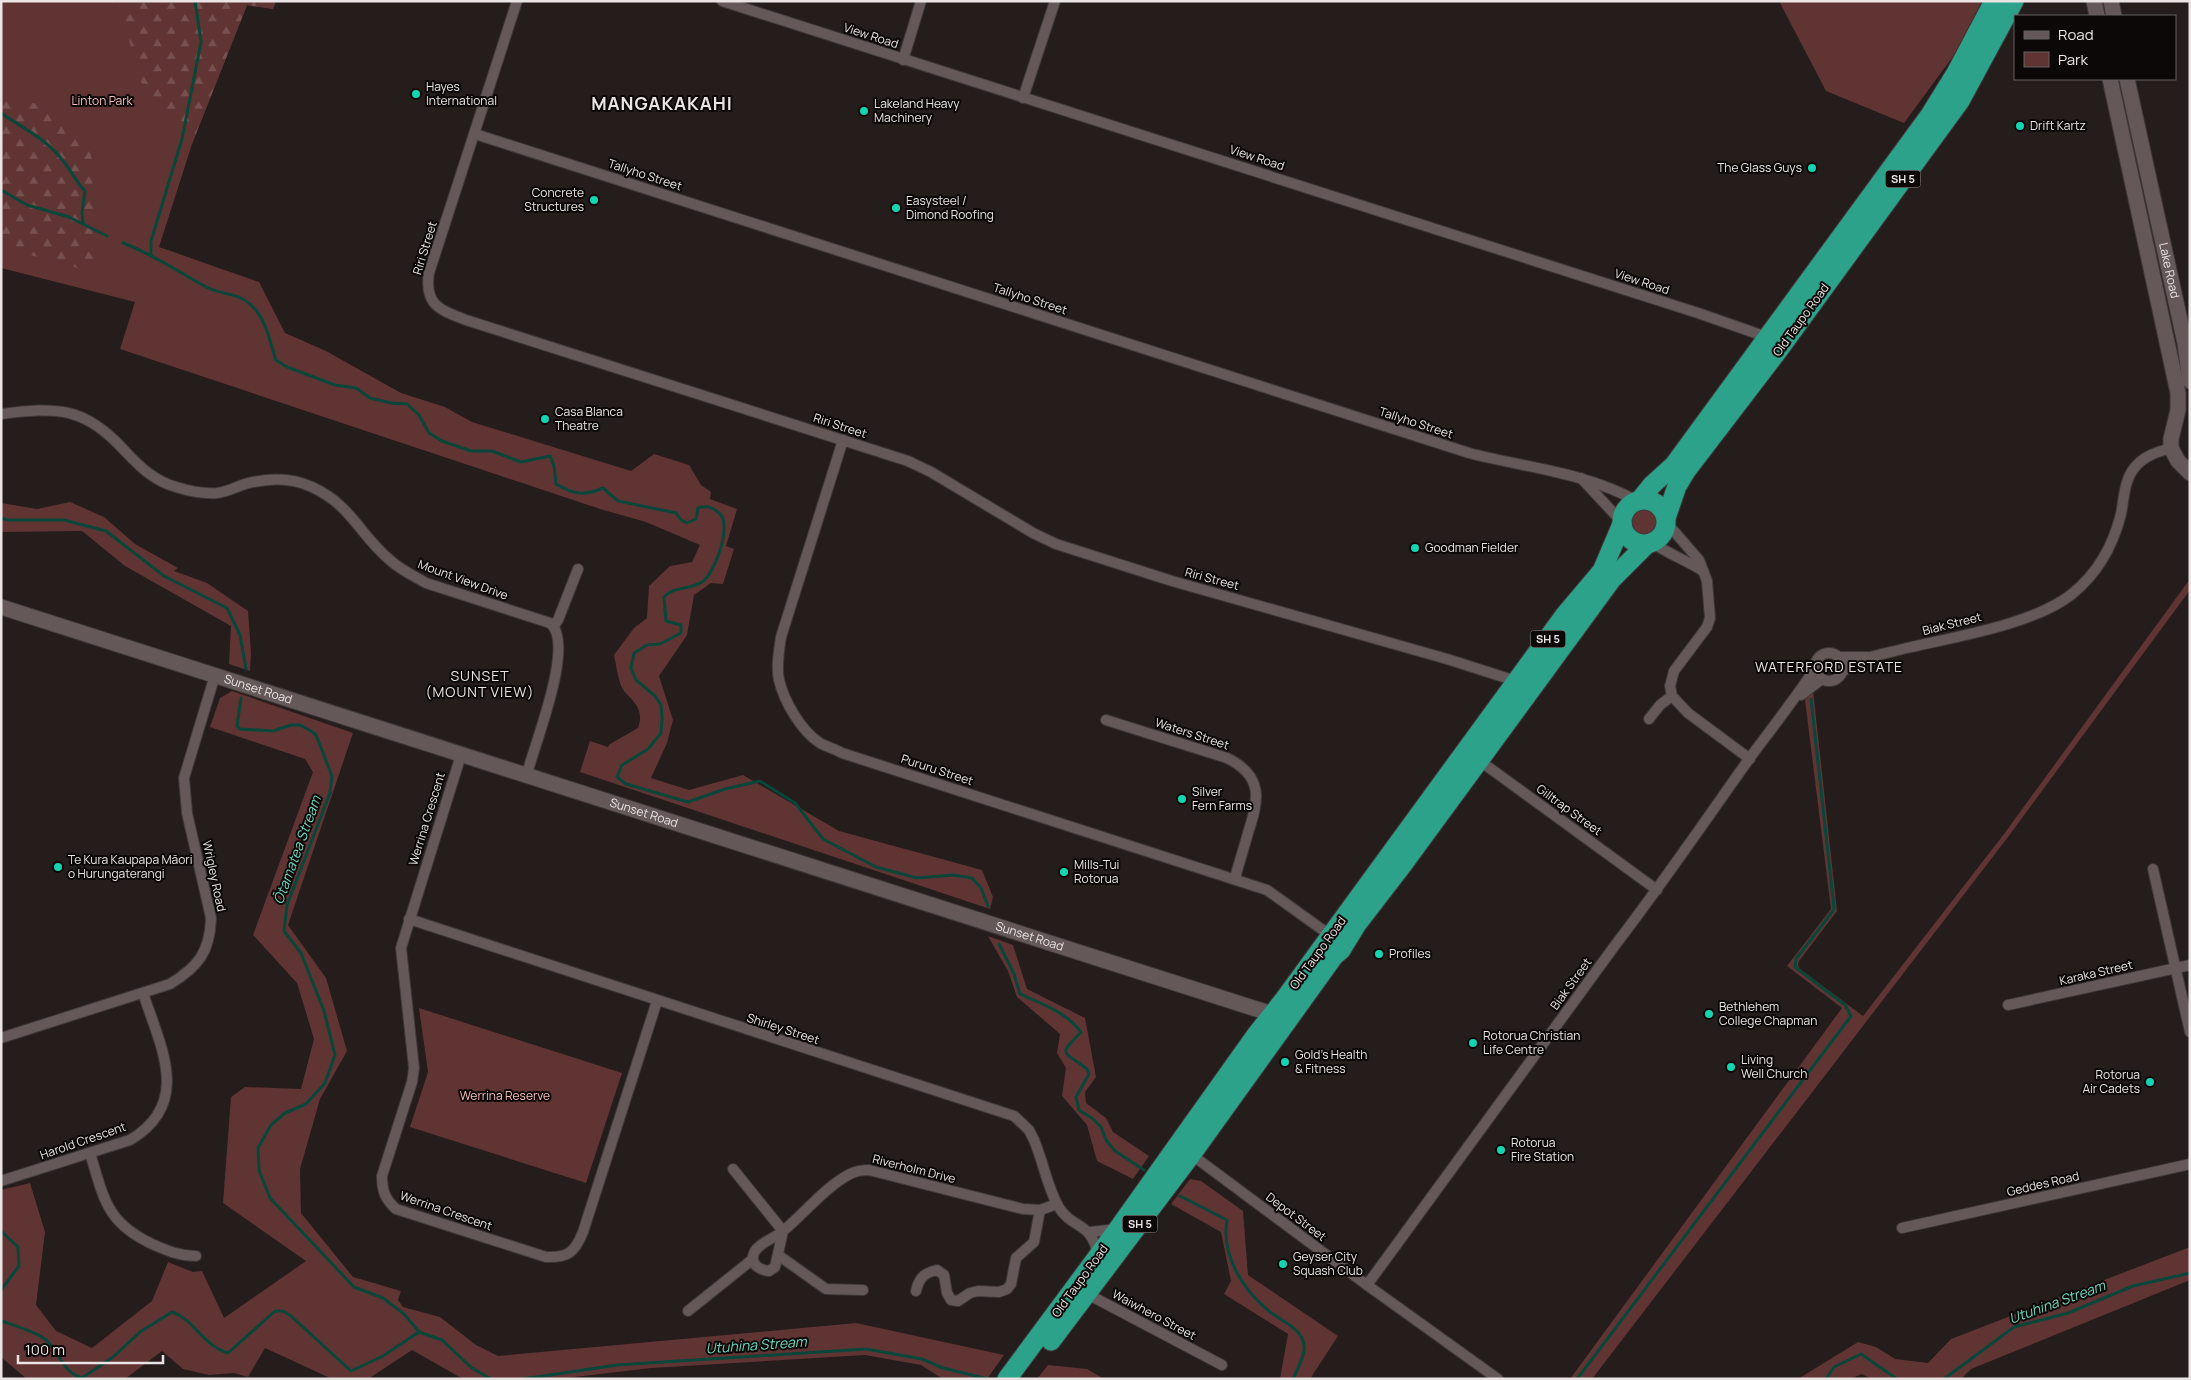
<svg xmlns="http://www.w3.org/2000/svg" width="2191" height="1380" viewBox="0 0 2191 1380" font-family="Manrope,sans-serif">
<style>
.green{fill:#603433}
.forest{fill:url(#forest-firs)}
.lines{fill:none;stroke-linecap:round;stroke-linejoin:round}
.stream{stroke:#08463a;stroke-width:3}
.street-casing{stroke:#3f3838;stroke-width:12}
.secondary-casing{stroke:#3f3838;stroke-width:17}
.highway-casing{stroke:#3f3838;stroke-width:21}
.street{stroke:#645958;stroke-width:10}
.secondary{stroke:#645958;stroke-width:15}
.highway{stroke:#2ca28a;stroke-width:19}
.poi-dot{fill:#12d5b4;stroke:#0c0808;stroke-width:2}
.labels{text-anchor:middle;stroke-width:4;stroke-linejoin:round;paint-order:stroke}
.shield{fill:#0c0808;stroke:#a8a2a2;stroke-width:1}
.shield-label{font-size:11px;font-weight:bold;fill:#ebe4e4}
.street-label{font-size:12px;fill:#ebe4e4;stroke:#0c0808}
.poi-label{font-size:12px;fill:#ebe4e4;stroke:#0c0808;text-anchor:start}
.park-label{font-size:12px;fill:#f5bdbb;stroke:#0c0808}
.neighbourhood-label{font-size:14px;letter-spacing:1px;fill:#ebe4e4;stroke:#0c0808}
.water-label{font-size:14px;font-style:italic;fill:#6cdac0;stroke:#0c0808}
.district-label{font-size:18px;font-weight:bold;letter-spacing:1px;fill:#ebe4e4;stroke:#0c0808}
</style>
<defs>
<pattern id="forest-firs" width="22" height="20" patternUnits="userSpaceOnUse" patternTransform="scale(1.25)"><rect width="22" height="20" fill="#603433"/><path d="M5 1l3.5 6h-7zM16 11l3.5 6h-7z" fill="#775150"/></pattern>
</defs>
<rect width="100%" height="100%" fill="#251c1c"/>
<g class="green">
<path d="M1 1H276L273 9 247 5 192 144 159 247 259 282 285 333 326 351 401 393 445 407 472 422 631 471 654 454 689 465 701 485 711 492 710 499 737 509 726 546 734 549 723 584 711 583 694 595 687 635 659 676 673 720 667 743 651 778 689 790 743 775 839 831 982 870 993 897 990 909 580 772 590 741 608 747 610 744 638 728C647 703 624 698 620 683 617 674 616 664 614 655L634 628 647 618 649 586 670 566 692 562 700 545 646 522 600 509 120 349 135 302 1 268Z"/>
<path d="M1779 1H1982L1954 55 1904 123 1826 91Z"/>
<path d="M70 502 104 517 135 544 178 568 174 571 207 583 248 611 251 653 250 671 229 664 231 626 125 566 82 531 1 532V503L37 509Z"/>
<circle cx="1643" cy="521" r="17"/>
<path d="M2190 579V590L2008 837 1592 1379H1570L1842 1008 1787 966 1831 909 1805 700 1813 690 1837 911 1799 961 1798 965 1800 969 1863 1016 2004 834Z"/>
<path d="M232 691 353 733 288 925 326 978 347 1051 320 1099 300 1169 301 1213 353 1277 401 1291 398 1300 403 1307 440 1317 476 1345 498 1356 856 1323 1004 1355 987 1379H943L921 1365 865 1355 651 1368 558 1379H463L412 1350 368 1379H332L265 1348 248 1377 234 1373 209 1375 183 1369 162 1351 125 1379H27L1 1357V1190L30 1183 45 1232 36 1305 56 1331 92 1348 152 1301 168 1262 193 1272 202 1271 224 1318 306 1261 223 1203 231 1097 245 1087 301 1089 314 1039 297 983 253 935 313 772 305 759 210 727 220 698Z"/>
<path d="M988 936 1013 945 1027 989 1085 1018 1096 1077 1085 1092 1086 1103 1106 1118 1113 1132 1149 1156 1133 1179 1097 1161 1087 1125 1062 1096 1066 1068 1057 1053 1060 1034 1017 997 1008 971Z"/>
<path d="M419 1008 622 1073 586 1183 410 1127 428 1072Z"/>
<path d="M1190 1179 1201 1181 1243 1211 1248 1275 1338 1336 1310 1379H1280L1288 1334 1224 1294 1231 1281 1221 1232 1171 1204Z"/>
<path d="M2190 1247V1280L1971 1369 1961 1379H1871L1862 1374 1849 1379H1798L1858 1342 1876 1347 1895 1359 1928 1363 1951 1339Z"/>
<path d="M1048 1365 1087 1369 1104 1379H1037Z"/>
</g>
<g class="forest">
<path d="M118 1H276L273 9 247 5 192 144 141 82Z"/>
<path d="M1 100 53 105 91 151 96 273 1 247Z"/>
</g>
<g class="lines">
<g class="stream">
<path d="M1 113C23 128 48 140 64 162 72 172 76 182 85 191L82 212 83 224"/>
<path d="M1 190 27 205 69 217 107 236"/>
<path d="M123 243C153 254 180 273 208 288 223 295 239 293 251 305 267 320 269 340 276 360L287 367 335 385 356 388 370 398 391 403 407 404 419 415 429 433 442 441 471 451H492L521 462 550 456 554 466 556 484C575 495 584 496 603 488L618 501 676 513 681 520 687 523 696 519 698 508C707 505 712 507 719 513 733 523 715 574 702 582 690 590 674 586 664 597L666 621 681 625V633L660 644 647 645 634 653 631 668 636 680 655 696 661 705 662 718 661 733 648 749 622 765 617 777 626 784 688 802 725 789 760 781 795 803 823 839 876 867 917 878 953 875 972 878 981 888 988 906"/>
<path d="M151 256V241L182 139 201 42 195 1"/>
<path d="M1 518 7 520H64L106 531 164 576 227 608 240 635 246 669"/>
<path d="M241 698 237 726 240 729 273 731 291 725H300L311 731 316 735 332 776 330 793 287 905 284 931 301 953 324 1011 335 1055 325 1083 306 1104 285 1113 271 1125 258 1148 259 1170 270 1198 354 1287 383 1298 404 1314 419 1332"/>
<path d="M999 944 1014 974 1020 994C1041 1003 1067 1013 1081 1032 1058 1056 1062 1050 1087 1069L1089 1074 1076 1097 1079 1110 1093 1119 1101 1127 1106 1140 1115 1151 1144 1170"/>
<path d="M1180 1196 1227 1220C1221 1256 1243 1290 1270 1312 1283 1322 1306 1330 1304 1350 1303 1360 1297 1370 1293 1379"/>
<path d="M1 1231 18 1247 19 1266 1 1290"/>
<path d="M1 1321C16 1326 32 1330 45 1339 59 1351 62 1372 82 1378L113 1357 140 1332 172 1312C195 1320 202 1345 228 1353L275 1311H283L291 1316 351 1371 383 1356 419 1332 442 1340 472 1368 491 1379"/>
<path d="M523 1379 617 1365 866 1349 922 1359 943 1368 988 1379"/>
<path d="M1577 1379 1851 1016 1845 1005 1795 967 1796 959 1833 911 1834 908 1811 699"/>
<path d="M1826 1379 1834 1367 1861 1354 1897 1379"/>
<path d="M1944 1379 2014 1327 2068 1313 2133 1286 2190 1273"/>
</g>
<g class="street-casing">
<g id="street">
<path d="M517 1 429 273C424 305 440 310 466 320L908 461 931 472 1033 533 1056 544 1172 581 1447 659 1519 682"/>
<path d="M722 1 1698 313 1761 335 1769 340"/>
<path d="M903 60 921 1"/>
<path d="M1023 98 1055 1"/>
<path d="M475 134 1469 453C1527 468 1584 472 1637 501"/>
<path d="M1 414C56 407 84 406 124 450 139 466 154 481 176 487 189 491 203 494 217 493 227 492 236 487 245 484 267 478 291 477 312 487 353 506 359 535 391 561 401 570 414 576 426 583L550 623C576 643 534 745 527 774"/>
<path d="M843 440 781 637C779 651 776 666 779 680 784 701 801 731 820 743 827 747 835 749 842 753L1267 890 1334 938"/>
<path d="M1581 478 1622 522"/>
<path d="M1666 522 1699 560 1707 581 1710 618 1707 627 1674 671 1670 686 1672 696 1688 713 1750 759"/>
<path d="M1652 542C1667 554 1687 560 1703 571"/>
<path d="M554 626 558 620 578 569"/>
<circle cx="1829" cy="667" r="14"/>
<path d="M1839 657H1867"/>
<path d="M1843 671C1867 655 1880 655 1907 648 1954 637 2035 624 2072 594 2098 573 2113 546 2121 514 2124 499 2124 480 2135 467 2144 456 2157 452 2171 448"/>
<path d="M1801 695 1822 679"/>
<path d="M1649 719 1660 705 1672 696"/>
<path d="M1106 720 1227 758C1264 776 1259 800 1248 833 1244 848 1239 863 1235 878"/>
<path d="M461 755 401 948 414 1068 412 1082 382 1176C382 1191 385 1199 396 1209L546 1257C568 1258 575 1252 583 1232L657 1001"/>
<path d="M1476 758 1657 890"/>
<path d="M2153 869 2190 1032"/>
<path d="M409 919 1014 1116 1029 1130 1034 1140C1043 1161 1047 1186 1058 1206 1072 1230 1091 1220 1098 1255"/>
<path d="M2008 1005 2190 965"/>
<path d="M1 1038 170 984C198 967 210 952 211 918L187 813 184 778 215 675"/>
<path d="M1188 1152 1367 1285 1498 1379"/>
<path d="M90 1153C104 1199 106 1222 152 1244 168 1251 179 1256 196 1256"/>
<path d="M733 1169 783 1231 775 1267 769 1271C759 1270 748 1263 755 1251 761 1242 775 1238 783 1231 805 1213 825 1187 850 1174 856 1171 862 1170 869 1170L1023 1209 1040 1210 1057 1204"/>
<path d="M1 1181 130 1140C192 1103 161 1048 143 993"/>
<path d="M1902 1228 2190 1164"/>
<path d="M1090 1232 1118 1229"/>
<path d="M778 1255 826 1289 863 1290"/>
<path d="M1367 1285 1616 944C1662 884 1705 821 1749 759 1772 728 1795 699 1816 667"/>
<path d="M1086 1289 1095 1298 1222 1365"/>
<path d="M916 1291C919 1278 924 1273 937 1270L944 1275 947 1293 951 1300 958 1301 970 1293 978 1291 999 1292 1007 1289 1011 1284 1016 1258 1034 1242 1040 1210"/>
<path d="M688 1311 753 1259"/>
</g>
</g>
<g class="secondary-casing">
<g id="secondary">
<path d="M2094 1 2097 16"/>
<path d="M2111 1 2114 16"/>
<path d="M2110 79 2178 393V410L2171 439V448L2178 461 2190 473"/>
<path id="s1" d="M2127 79 2185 343 2190 381"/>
<path id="s2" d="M1 607 1250 1007 1263 1011 1281 1022"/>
</g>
</g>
<g class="highway-casing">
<g id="highway">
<circle cx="1644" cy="522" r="22"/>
<path d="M1640 500 1652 485 1674 465 1930 115 1956 73 1994 1"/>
<path d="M1666 518 1677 486 1686 471 1780 348 1960 101 2014 1"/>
<path d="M1051 1341 1191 1155 1334 956 1341 950 1357 924 1404 863 1612 579 1647 544"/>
<path d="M1007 1379 1118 1229 1256 1035 1283 1001 1564 616 1602 571 1622 524"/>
</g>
</g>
<use href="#street" class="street"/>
<use href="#secondary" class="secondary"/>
<use href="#highway" class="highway"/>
</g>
<g class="poi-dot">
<circle cx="416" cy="94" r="5"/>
<circle cx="864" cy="111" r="5"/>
<circle cx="2020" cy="126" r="5"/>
<circle cx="1812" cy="168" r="5"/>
<circle cx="594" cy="200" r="5"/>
<circle cx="896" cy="208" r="5"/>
<circle cx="545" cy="419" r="5"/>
<circle cx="1415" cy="548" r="5"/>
<circle cx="1182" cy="799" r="5"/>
<circle cx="58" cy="867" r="5"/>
<circle cx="1064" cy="872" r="5"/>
<circle cx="1379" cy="954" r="5"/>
<circle cx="1709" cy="1014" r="5"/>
<circle cx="1473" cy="1043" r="5"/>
<circle cx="1285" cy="1062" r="5"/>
<circle cx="1731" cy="1067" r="5"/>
<circle cx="2150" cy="1082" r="5"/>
<circle cx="1501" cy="1150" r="5"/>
<circle cx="1283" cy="1264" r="5"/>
</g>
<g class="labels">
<g class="shield">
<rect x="1885.5" y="170.5" width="35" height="17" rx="4"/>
<rect x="1530.5" y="630.5" width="35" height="17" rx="4"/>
<rect x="1122.5" y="1215.5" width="35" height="17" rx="4"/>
</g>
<g class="shield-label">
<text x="1903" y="183">SH 5</text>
<text x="1548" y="643">SH 5</text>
<text x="1140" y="1228">SH 5</text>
</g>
<g class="street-label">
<text transform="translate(871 36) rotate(18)" y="4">View Road</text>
<text transform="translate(1257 158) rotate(18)" y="4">View Road</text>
<text transform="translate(645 175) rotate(18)" y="4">Tallyho Street</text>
<text transform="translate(425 248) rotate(-73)" y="4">Riri Street</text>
<text dy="4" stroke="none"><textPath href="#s1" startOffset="196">Lake Road</textPath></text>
<text transform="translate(1642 282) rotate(18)" y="4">View Road</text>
<text transform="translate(1030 299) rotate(18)" y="4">Tallyho Street</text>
<text transform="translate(1801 320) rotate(-54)" y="4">Old Taupo Road</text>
<text transform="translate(1416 423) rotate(18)" y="4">Tallyho Street</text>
<text transform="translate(840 426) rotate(18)" y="4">Riri Street</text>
<text transform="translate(1212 579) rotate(15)" y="4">Riri Street</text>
<text transform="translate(463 580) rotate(20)" y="4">Mount View Drive</text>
<text transform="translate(1952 624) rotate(-14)" y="4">Biak Street</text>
<text dy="4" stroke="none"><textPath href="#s2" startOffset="270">Sunset Road</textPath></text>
<text transform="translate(1192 734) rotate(18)" y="4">Waters Street</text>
<text transform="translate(937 770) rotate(18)" y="4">Pururu Street</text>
<text transform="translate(1569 810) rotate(36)" y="4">Gilltrap Street</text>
<text dy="4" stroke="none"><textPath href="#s2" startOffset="675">Sunset Road</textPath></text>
<text transform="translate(427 819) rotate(-73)" y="4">Werrina Crescent</text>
<text transform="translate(214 876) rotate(78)" y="4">Wrigley Road</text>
<text dy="4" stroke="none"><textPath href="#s2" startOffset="1080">Sunset Road</textPath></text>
<text transform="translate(1318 953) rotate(-54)" y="4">Old Taupo Road</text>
<text transform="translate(2096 973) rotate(-13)" y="4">Karaka Street</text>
<text transform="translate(1571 984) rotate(-54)" y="4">Biak Street</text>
<text transform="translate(783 1029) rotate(18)" y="4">Shirley Street</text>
<text transform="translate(83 1141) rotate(-19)" y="4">Harold Crescent</text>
<text transform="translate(914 1169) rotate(14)" y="4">Riverholm Drive</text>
<text transform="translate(2043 1184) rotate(-13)" y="4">Geddes Road</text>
<text transform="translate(446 1211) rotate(19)" y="4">Werrina Crescent</text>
<text transform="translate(1296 1217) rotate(37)" y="4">Depot Street</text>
<text transform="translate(1080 1281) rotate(-54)" y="4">Old Taupo Road</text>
<text transform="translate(1154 1315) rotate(28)" y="4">Waiwhero Street</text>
</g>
<g class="poi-label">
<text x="426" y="91">Hayes<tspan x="426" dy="14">International</tspan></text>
<text x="874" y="108">Lakeland Heavy<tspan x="874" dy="14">Machinery</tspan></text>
<text x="2030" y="130">Drift Kartz</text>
<text x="1802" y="172" text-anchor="end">The Glass Guys</text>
<text x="584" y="197" text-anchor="end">Concrete<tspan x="584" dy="14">Structures</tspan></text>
<text x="906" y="205">Easysteel /<tspan x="906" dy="14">Dimond Roofing</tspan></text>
<text x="555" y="416">Casa Blanca<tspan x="555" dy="14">Theatre</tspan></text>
<text x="1425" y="552">Goodman Fielder</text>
<text x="1192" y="796">Silver<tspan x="1192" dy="14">Fern Farms</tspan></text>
<text x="68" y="864">Te Kura Kaupapa Māori<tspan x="68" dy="14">o Hurungaterangi</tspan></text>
<text x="1074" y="869">Mills-Tui<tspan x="1074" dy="14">Rotorua</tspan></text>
<text x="1389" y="958">Profiles</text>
<text x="1719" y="1011">Bethlehem<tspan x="1719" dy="14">College Chapman</tspan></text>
<text x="1483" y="1040">Rotorua Christian<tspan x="1483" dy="14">Life Centre</tspan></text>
<text x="1295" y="1059">Gold's Health<tspan x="1295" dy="14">&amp; Fitness</tspan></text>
<text x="1741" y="1064">Living<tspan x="1741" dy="14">Well Church</tspan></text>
<text x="2140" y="1079" text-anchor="end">Rotorua<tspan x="2140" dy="14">Air Cadets</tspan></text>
<text x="1511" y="1147">Rotorua<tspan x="1511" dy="14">Fire Station</tspan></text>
<text x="1293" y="1261">Geyser City<tspan x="1293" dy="14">Squash Club</tspan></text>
</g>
<g class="park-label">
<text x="102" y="105">Linton Park</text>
<text x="505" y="1100">Werrina Reserve</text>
</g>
<g class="neighbourhood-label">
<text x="1829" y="672">WATERFORD ESTATE</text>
<text x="480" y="681">SUNSET<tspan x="480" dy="16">(MOUNT VIEW)</tspan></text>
</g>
<g class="water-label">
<text transform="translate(297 850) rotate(-70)" y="5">Ōtamatea Stream</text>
<text transform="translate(2057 1302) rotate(-20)" y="5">Utuhina Stream</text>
<text transform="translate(756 1345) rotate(-4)" y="5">Utuhina Stream</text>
</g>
<g class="district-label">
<text x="662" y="110">MANGAKAKAHI</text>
</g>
</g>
<rect width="2191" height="1380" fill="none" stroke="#ebe4e4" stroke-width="5"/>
<rect x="2014" y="15" width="162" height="65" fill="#0c0808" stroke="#656060"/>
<rect x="2024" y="31" width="25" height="8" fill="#645958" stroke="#656060"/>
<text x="2058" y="40" font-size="15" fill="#ebe4e4">Road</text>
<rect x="2024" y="52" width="25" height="15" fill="#603433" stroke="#656060"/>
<text x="2058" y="65" font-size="15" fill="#ebe4e4">Park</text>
<path d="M18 1355v8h145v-8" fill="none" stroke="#ebe4e4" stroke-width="2.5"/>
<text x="25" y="1355" font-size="15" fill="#ebe4e4" stroke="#0c0808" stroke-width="4" paint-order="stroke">100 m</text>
</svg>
